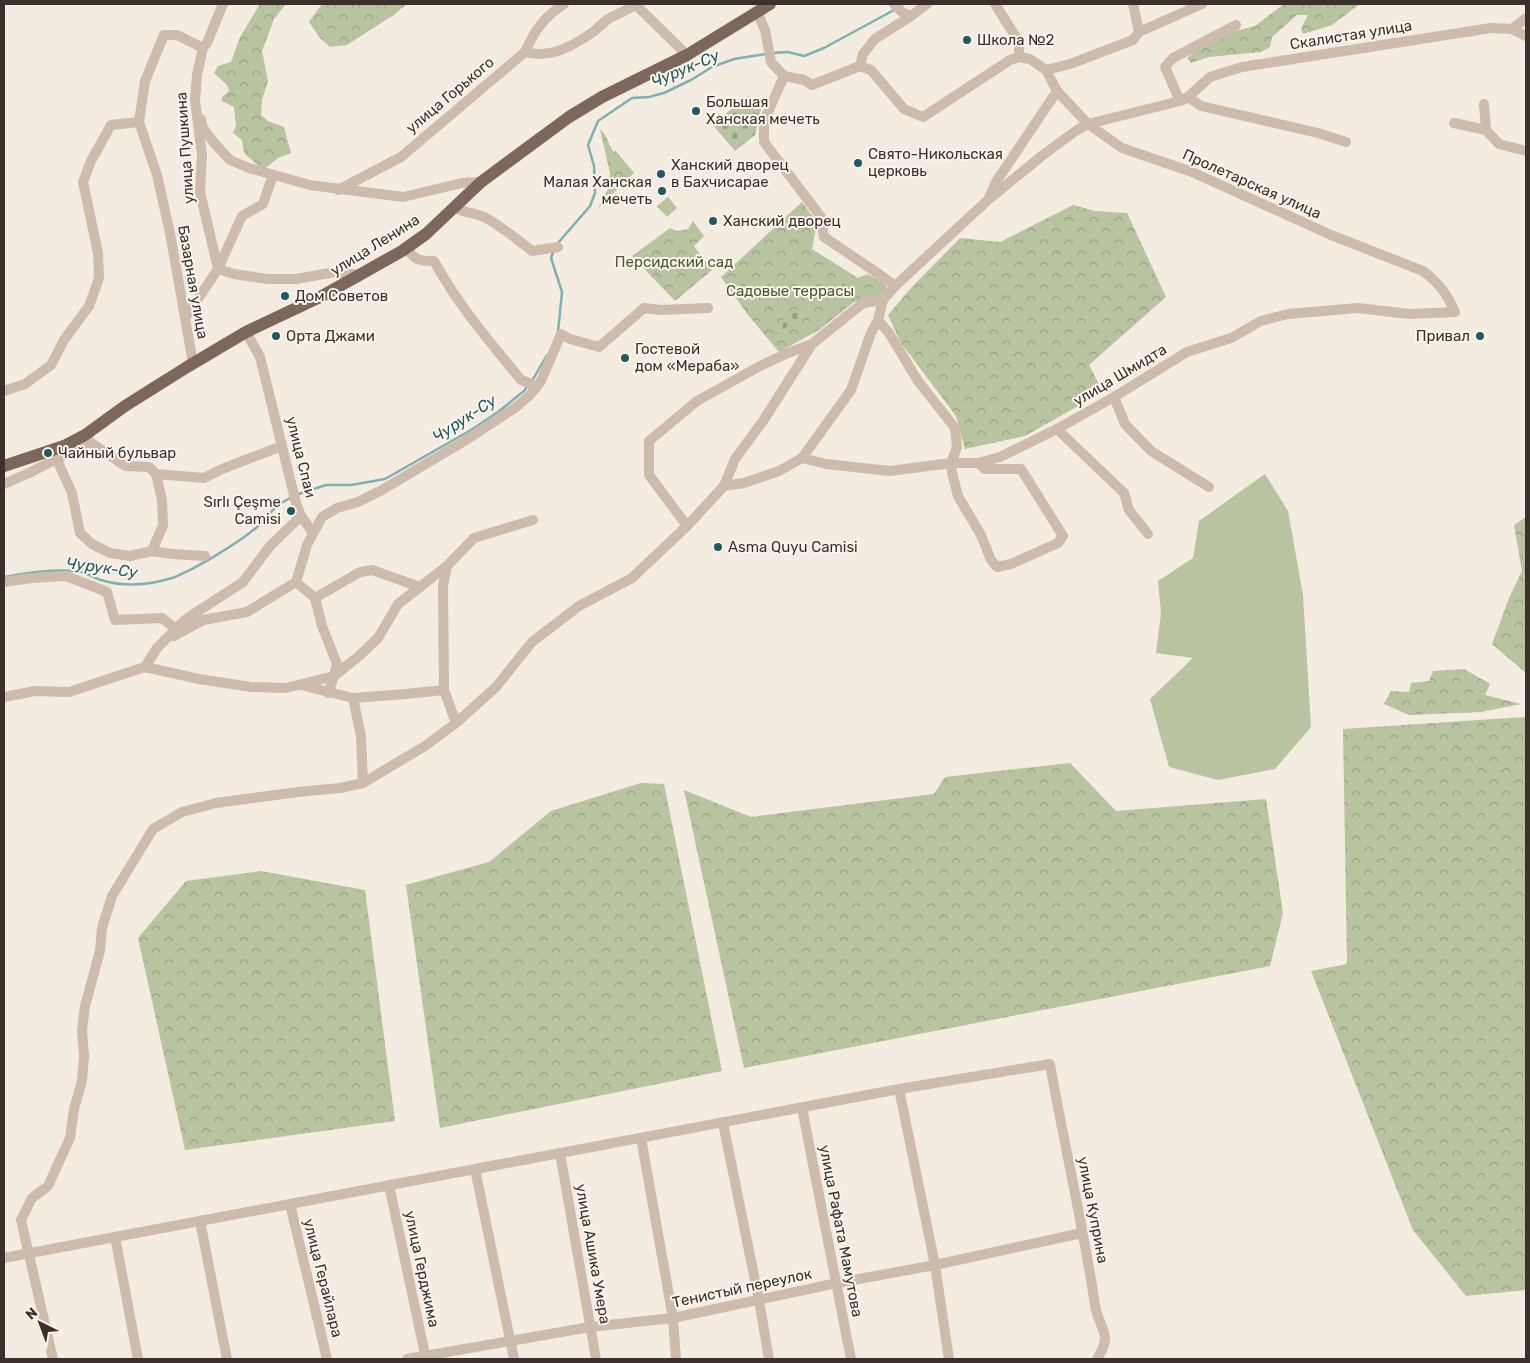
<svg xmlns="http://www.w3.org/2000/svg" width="1530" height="1363" viewBox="0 0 1530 1363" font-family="Rubik,sans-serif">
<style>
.grass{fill:#b8c4a0}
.forest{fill:url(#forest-crowns)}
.cemetery{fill:url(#cemetery-stones)}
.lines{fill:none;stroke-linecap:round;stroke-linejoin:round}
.stream{stroke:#7fb0b2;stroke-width:2.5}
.minor{stroke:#cdbbac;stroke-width:10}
.major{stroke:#7d675c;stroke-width:12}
.poi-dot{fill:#1f5a5e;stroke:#fbf5ee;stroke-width:2}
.labels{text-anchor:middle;stroke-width:4;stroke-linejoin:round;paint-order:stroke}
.street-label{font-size:15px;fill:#3b302b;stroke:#fbf5ee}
.poi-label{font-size:15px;fill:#3b302b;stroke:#fbf5ee;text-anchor:start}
.park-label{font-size:15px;fill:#4a5a2e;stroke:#fbf5ee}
.water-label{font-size:16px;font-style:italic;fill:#1f5a5e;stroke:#fbf5ee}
</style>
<defs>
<pattern id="forest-crowns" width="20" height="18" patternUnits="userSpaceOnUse" patternTransform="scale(1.25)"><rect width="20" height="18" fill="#b8c4a0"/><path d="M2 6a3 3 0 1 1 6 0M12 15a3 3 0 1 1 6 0" fill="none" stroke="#97a083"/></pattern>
<pattern id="cemetery-stones" width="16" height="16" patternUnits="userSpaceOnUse" patternTransform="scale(1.25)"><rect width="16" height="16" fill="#b8c4a0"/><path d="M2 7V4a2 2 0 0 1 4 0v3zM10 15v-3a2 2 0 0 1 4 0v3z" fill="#97a083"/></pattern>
</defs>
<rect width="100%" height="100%" fill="#f4ebe1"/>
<path class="grass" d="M1265 474 1288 511 1303 595 1311 727 1275 769 1218 780 1169 767 1150 699 1193 658 1156 653 1161 613 1158 581 1193 558 1199 521Z"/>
<g class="forest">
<path d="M260 4H286L274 19 262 51 268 81 262 100 261 115 268 121 284 127 291 153 278 158 263 170 244 153 242 140 233 133 236 125 234 107 222 101V97L229 91 227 85 214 73 218 66 231 62 240 37Z"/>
<path d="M322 4H407L395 14 347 45 330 47 320 38 309 22Z"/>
<path d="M1284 4H1360L1332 25 1303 34 1301 29 1308 15H1297L1272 37 1270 47 1261 52 1209 57 1191 63 1187 58 1216 36 1255 26Z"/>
<path d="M600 129C607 135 608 144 614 152L616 151 634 173 598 208 608 189 610 173Z"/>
<path d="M668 197 677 208 667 217 657 206Z"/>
<path d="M802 202 817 222 812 249 858 278 868 274 884 283 887 289 877 298 854 302 819 330 779 352 748 315 721 277Z"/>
<path d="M1073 205 1095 211 1127 213 1166 297 1089 365 1103 392 1025 436 965 449 956 416 901 343 888 315 911 288 960 238 1000 242Z"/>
<path d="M693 221 704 236 694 246 712 270 675 301 632 256 670 228 677 231 688 229Z"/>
<path d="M1526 517V673L1492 644 1509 598 1522 571 1514 525Z"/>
<path d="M1464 669 1490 684 1485 695 1521 704 1481 712 1409 715 1384 704 1391 691 1409 692 1411 683 1429 681 1433 671Z"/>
<path d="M1524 717 1526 718V1290L1466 1296 1413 1230 1311 971 1347 964 1343 729Z"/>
<path d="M1070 763 1116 811 1266 799 1283 913 1270 966 744 1068 684 790 751 817 934 794 945 777Z"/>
<path d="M641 783 664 784 722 1071 440 1128 406 885 489 862 551 811Z"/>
<path d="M261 871 365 890 395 1121 185 1150 138 938 186 881Z"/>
</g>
<g class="cemetery">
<path d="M749 96 761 109 755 135 735 151 712 124Z"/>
<path d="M840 278 845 285 817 305 812 298Z"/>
<path d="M800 308 804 315 776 334 772 327Z"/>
</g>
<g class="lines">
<g class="stream">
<path d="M772 53 788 52 804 56 824 48 894 10"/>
<path d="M558 243 590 206 595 193 594 166 588 145 598 121 632 98 649 97 664 93 691 80 712 67 734 59 766 54"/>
<path d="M554 250 551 258 562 292 558 332"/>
<path d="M532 381 547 355"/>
<path d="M299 494 326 485H351L385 479 471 430 498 412 524 391 528 385"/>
<path d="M4 577C27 573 51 569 76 571 84 572 93 577 101 580 123 587 149 585 172 578 194 570 238 543 256 528 270 515 272 507 290 498"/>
</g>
<g class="minor">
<path d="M223 4 207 43 203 48 197 75 195 100 202 155 200 192 218 269 234 274 267 279H296L335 272 360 275"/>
<path d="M894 4 903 13 911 16"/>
<path d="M995 4 1019 42V57"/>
<path d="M1133 4 1139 32"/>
<path d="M757 12 765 30 771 62 784 76"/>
<path d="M1512 29 1526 18"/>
<path d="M525 52C550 59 573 46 593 32 598 28 603 23 608 19 617 14 627 10 636 5L687 55"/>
<path d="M860 66 863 54 875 39 911 16 927 4"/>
<path d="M1046 70 1070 64 1133 40 1139 32 1202 4"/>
<path d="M784 76 804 80 812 85 860 66 871 70 904 109 923 117 1010 60 1019 57 1030 59 1046 70 1057 91 1088 124 1122 148 1192 172 1331 235 1423 271C1439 283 1447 294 1455 312L1409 314 1358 308 1288 314 1261 321 1231 338 1187 352 1114 397 1057 429 1000 457 978 463H951L890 471 826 464 802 458"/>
<path d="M784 76 764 121V142L821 217 824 237 879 274 895 286"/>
<path d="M1188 97 1201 106 1318 133 1346 142"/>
<path d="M1180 101 1165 67 1173 58 1236 25"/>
<path d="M1484 104 1486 130 1499 144 1526 151"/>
<path d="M201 119 203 128 215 144 230 160 249 168 310 185 403 197 462 183 481 182"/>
<path d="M1454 123 1486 130"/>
<path d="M338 190 401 157 525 52C535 30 544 17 564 4"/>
<path d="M989 198 996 182 1057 91"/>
<path d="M455 208C467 214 477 212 488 219 503 228 518 240 532 251L558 247"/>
<path d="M406 247C415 261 419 261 434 261 458 305 490 342 521 380L527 382 536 388"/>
<path d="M185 318 218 269 242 216 263 204 273 175"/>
<path d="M878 320 889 333 918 381 955 428 957 447 951 463 952 473 958 496 981 535 991 560 997 567 1011 564 1058 543 1063 536 1021 469H985L978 463"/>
<path d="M246 332 260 357 296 503 301 516 313 533"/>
<path d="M193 363 170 233 157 175 139 122 145 81 164 35H177L203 48"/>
<path d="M4 391 25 384 51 365 64 340 89 306 99 278 98 253 83 182 91 161 111 125 139 122"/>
<path d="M1114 397 1125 424 1151 451 1209 487"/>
<path d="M1057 429 1124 493 1129 510 1148 534"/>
<path d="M85 435 90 442 125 466 149 467 156 474 204 478 222 469 282 446"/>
<path d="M57 460 72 493 80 533 92 544 110 553 130 556 152 551 172 554 205 556"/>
<path d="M4 484 29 473 90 442"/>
<path d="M724 486 744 483 779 471 802 458 851 390 871 333 878 320 883 300"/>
<path d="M687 526 649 475V441L697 401 760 366 788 353 812 344"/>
<path d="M152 551 163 525 162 500 156 474"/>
<path d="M447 566 443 586 444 690 456 723"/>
<path d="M4 582 31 578 66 576 107 592 115 620 162 618 176 629"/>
<path d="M296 582 307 545 322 517 337 508 358 502 382 490 466 440 516 407 530 395 541 381 561 334 570 339 599 347 644 308 661 310 708 308"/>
<path d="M296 582 315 598 322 626 337 664 334 676 328 693"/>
<path d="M315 598 360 572 372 570 420 587"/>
<path d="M174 636 203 620 247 612 296 582"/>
<path d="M145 667 199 679 251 687 286 688 334 676 359 656 378 638 398 604 447 566 474 538 533 520"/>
<path d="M301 685 353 698 406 694 444 690"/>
<path d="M4 697 35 691 69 692 145 667 157 648 186 619 243 582 270 546 301 516"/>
<path d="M353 698 361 736 363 783"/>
<path d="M899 1089 935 1265 949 1359"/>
<path d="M802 1108 851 1359"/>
<path d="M723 1123 759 1300 769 1359"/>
<path d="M641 1138 673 1318 676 1359"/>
<path d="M560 1153 596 1359"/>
<path d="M475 1169 514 1359"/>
<path d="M389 1185 426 1359"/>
<path d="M290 1204 327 1359"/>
<path d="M200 1221 227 1359"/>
<path d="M115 1237 138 1359"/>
<path d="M4 1258 899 1089 1050 1064C1064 1144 1083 1224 1095 1305 1096 1316 1104 1327 1105 1338 1105 1346 1101 1353 1097 1359"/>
<path d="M53 1359 21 1220 32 1198 48 1186 70 1138 74 1109 82 1081 84 1056 82 1030 85 1006 100 951 102 928 112 896 153 829 182 812 216 803 298 792 340 788 363 783 425 746 456 723 496 687 532 642 579 606 632 578 687 526 724 486 735 459 763 421 812 344 863 303 883 300 895 286 989 199 1043 155 1077 130 1088 124 1180 101 1188 97 1210 77 1242 67 1491 28 1512 29 1526 36"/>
<path d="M407 1359 590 1327 673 1318 837 1283 935 1265 1082 1233"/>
</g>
<path class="major" d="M4 466 64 446 85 435 125 406 187 367 246 332 322 296 402 251 426 234 481 182 569 117 602 97 687 55 770 4"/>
</g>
<g class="poi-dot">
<circle cx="967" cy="40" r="5"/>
<circle cx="696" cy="111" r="5"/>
<circle cx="858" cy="163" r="5"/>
<circle cx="661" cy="174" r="5"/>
<circle cx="662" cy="191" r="5"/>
<circle cx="713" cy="221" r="5"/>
<circle cx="285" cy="296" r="5"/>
<circle cx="276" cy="336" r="5"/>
<circle cx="1480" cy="336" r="5"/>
<circle cx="625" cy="358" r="5"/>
<circle cx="48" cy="453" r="5"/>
<circle cx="291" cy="511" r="5"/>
<circle cx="718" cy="547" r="5"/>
</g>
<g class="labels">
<g class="street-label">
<text transform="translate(1351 35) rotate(-9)" y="5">Скалистая улица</text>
<text transform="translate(450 95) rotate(-40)" y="5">улица Горького</text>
<text transform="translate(185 148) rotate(-94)" y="5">улица Пушкина</text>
<text transform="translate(1252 184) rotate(24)" y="5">Пролетарская улица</text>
<text transform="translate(375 245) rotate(-32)" y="5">улица Ленина</text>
<text transform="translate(193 282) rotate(80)" y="5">Базарная улица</text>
<text transform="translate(1120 375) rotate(-31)" y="5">улица Шмидта</text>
<text transform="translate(301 457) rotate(76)" y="5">улица Спаи</text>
<text transform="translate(1093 1210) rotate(79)" y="5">улица Куприна</text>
<text transform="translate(841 1231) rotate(79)" y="5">улица Рафата Мамутова</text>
<text transform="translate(593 1254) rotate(80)" y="5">улица Ашика Умера</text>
<text transform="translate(422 1269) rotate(78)" y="5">улица Герджима</text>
<text transform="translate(323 1278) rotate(76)" y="5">улица Герайлара</text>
<text transform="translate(742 1288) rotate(-12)" y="5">Тенистый переулок</text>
</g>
<g class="poi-label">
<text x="977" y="45">Школа №2</text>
<text x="706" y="107">Большая<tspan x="706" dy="17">Ханская мечеть</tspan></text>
<text x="868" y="159">Свято-Никольская<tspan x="868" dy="17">церковь</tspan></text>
<text x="671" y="170">Ханский дворец<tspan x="671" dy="17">в Бахчисарае</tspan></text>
<text x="652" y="187" text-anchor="end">Малая Ханская<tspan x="652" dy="17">мечеть</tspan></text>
<text x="723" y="226">Ханский дворец</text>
<text x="295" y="301">Дом Советов</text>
<text x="286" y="341">Орта Джами</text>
<text x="1470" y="341" text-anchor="end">Привал</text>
<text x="635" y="354">Гостевой<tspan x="635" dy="17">дом «Мераба»</tspan></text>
<text x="58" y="458">Чайный бульвар</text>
<text x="281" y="507" text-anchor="end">Sırlı Çeşme<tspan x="281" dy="17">Camisi</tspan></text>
<text x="728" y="552">Asma Quyu Camisi</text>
</g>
<g class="park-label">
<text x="674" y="267">Персидский сад</text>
<text x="790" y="296">Садовые террасы</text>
</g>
<g class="water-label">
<text transform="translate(685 68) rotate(-23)" y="6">Чурук-Су</text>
<text transform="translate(464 418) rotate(-33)" y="6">Чурук-Су</text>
<text transform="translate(102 567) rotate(8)" y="6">Чурук-Су</text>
</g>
</g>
<rect width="1530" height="1363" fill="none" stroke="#3b302b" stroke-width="10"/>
<g transform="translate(40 1323) rotate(318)" stroke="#fbf5ee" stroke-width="4" paint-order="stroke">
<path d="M0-4L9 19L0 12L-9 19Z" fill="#3b302b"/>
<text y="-8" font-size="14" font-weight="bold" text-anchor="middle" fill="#3b302b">N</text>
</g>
</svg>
